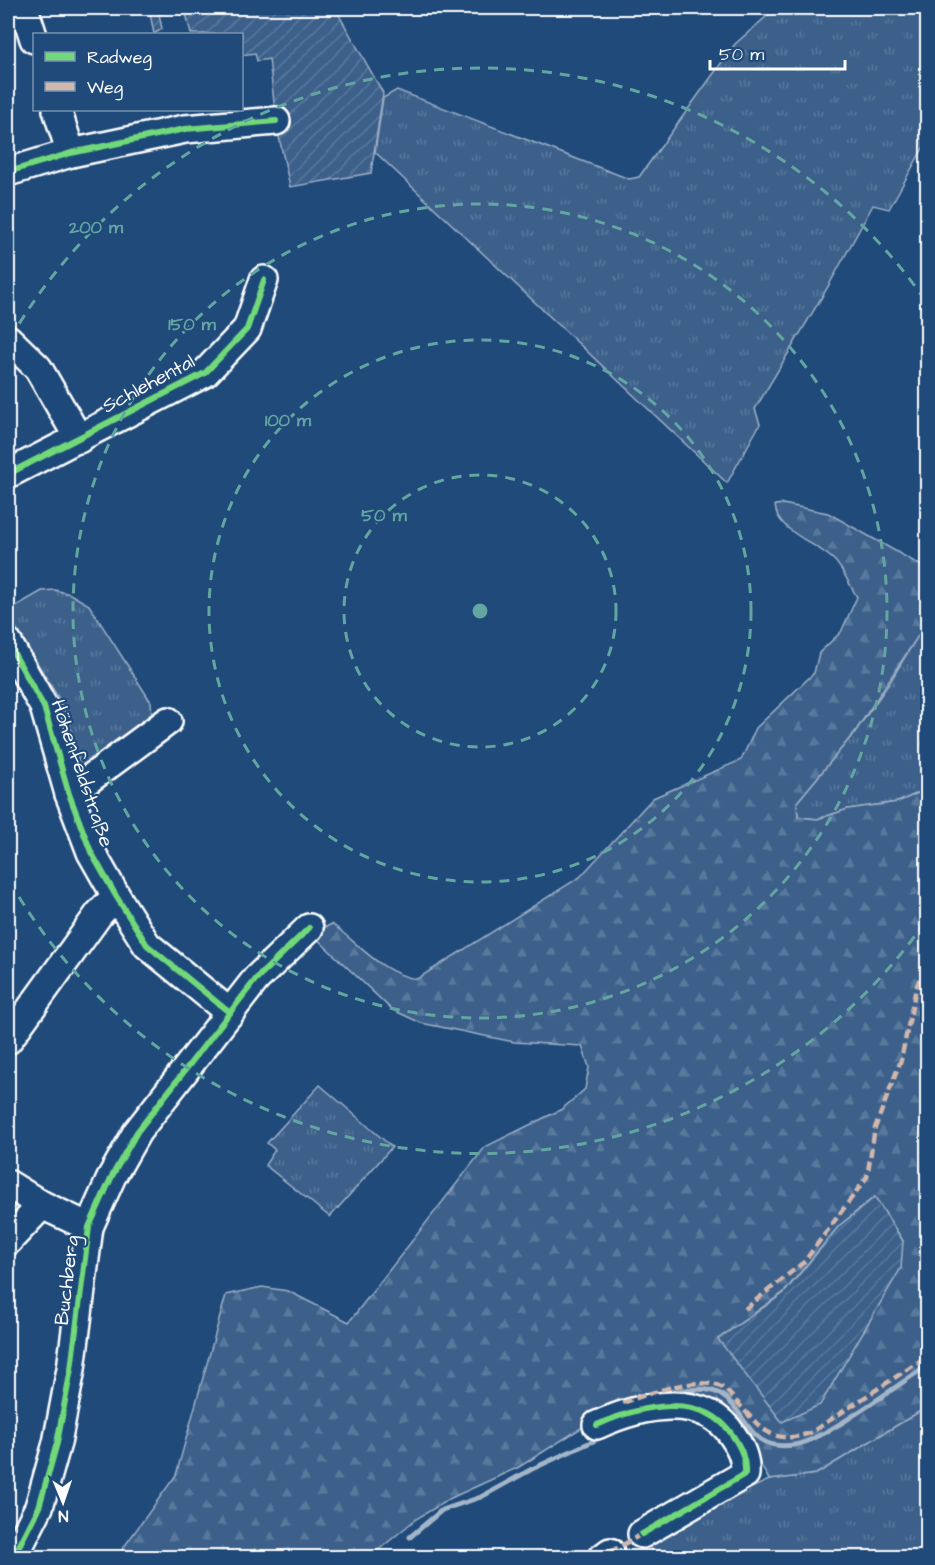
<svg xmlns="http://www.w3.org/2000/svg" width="935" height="1565" viewBox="0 0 935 1565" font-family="'Architects Daughter',sans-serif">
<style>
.grass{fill:url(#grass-tufts);stroke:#9eb0c5;stroke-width:1.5}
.forest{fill:url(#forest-firs);stroke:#9eb0c5;stroke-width:1.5;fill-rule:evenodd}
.garden{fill:url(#garden-furrows);stroke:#9eb0c5;stroke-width:1.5}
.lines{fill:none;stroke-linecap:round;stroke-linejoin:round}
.stream{stroke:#a3b5c8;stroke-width:5}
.minor-casing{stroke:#fff;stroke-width:32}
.minor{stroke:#1f4a7a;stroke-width:27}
.quiet{stroke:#d1b7ad;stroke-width:4.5;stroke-dasharray:9 4.5;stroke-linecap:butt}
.cycleway-casing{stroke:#1f4a7a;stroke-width:10}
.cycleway{stroke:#71d979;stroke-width:6}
.ring{fill:none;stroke:#63a6a1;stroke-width:3;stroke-dasharray:10 8}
.labels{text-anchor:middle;stroke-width:4.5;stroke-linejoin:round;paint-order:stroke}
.street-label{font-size:20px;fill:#fff;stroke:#1f4a7a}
.centre{fill:#63a6a1;stroke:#1f4a7a;stroke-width:3}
.ring-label{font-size:18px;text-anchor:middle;font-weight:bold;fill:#63a6a1;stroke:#1f4a7a;stroke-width:4.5;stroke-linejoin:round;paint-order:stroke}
</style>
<defs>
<pattern id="grass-tufts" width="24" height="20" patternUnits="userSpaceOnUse" patternTransform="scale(1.5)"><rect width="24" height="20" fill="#3c618b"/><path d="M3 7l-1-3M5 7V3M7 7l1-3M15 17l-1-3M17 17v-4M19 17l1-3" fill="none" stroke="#59799c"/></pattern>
<pattern id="forest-firs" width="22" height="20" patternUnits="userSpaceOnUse" patternTransform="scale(1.5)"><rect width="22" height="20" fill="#3c618b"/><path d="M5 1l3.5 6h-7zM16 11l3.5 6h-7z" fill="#59799c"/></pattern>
<pattern id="garden-furrows" width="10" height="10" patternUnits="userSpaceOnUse" patternTransform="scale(1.5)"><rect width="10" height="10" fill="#3c618b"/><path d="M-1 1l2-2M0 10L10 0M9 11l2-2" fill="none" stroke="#59799c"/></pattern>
</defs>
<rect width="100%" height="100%" fill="#1f4a7a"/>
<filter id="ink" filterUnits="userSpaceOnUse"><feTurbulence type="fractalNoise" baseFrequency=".0167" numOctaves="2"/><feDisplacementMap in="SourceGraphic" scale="12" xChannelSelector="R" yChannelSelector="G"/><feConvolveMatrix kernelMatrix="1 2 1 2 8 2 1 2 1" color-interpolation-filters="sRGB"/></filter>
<g filter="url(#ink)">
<g class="grass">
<path d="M776 8H927V141L889 209 873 205 829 285 755 409 760 424 727 483 375 152 383 98 397 90 629 179 639 177 735 44Z"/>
<path d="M55 590 70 594 89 605 151 702 152 717 81 771 69 722 58 697 8 615 9 610 42 591Z"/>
<path d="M927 620V789L898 802 848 809 818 819 798 817 797 802 855 732 890 682Z"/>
<path d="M320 1085 392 1147 330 1217 265 1165 275 1150 267 1143Z"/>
<path d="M927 1407V1557H657L643 1538 728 1494 736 1495 769 1480 816 1474Z"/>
</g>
<path class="forest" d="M783 504 828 513 927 569V620L920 633 855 732 797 802 798 817 818 819 848 809 898 802 927 789V1407L816 1474 769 1480 754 1452 726 1417 597 1418 519 1467 451 1498 416 1519 370 1557 116 1558 176 1475 226 1295 262 1287 288 1291 349 1322 485 1147 562 1109 585 1089 589 1067 582 1046 514 1042 421 1023 391 1009 312 934 332 924C359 944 382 974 417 979L580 877 653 798 741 760 756 728 814 673 819 653 841 632 857 597C850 586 844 571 835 561 818 543 776 532 775 505ZM874 1197 903 1241 718 1339 784 1292 839 1226Z"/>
<g class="garden">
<path d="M149 8H335L383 93 371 173 290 187 277 128 269 59 257 61 255 53 242 55V34H191L185 9 159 14 162 29 154 34Z"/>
<path d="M875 1197 903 1241 901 1268 820 1405 782 1422 718 1339 784 1293 839 1226Z"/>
</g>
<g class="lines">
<g class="stream">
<path d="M671 1392C685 1390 707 1386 720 1394 749 1411 745 1452 794 1445 823 1441 899 1384 928 1365"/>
<path d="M410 1537 442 1510 481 1497 532 1469 602 1437"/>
</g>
<g class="minor-casing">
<g id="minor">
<path d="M24 8 34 39"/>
<path d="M57 110 71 153"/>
<path d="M8 172 71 153 185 129 276 121"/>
<path d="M8 339 38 368 79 439"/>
<path d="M8 474 205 373 247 329 264 280"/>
<path d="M8 643 44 707 69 794 91 852 116 896 147 945 230 1013"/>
<path d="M69 794 168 721"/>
<path d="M8 1040 99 914 116 896"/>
<path d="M8 1184 42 1205 89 1227"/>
<path d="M8 1241 42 1205"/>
<path d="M597 1425C639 1406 703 1390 733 1436 741 1448 746 1459 745 1474L642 1534"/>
<path d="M13 1558 39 1507 57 1443 71 1369 89 1227 112 1176 137 1132 256 979 309 928"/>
<path d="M602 1558 610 1552"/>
</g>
</g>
<use href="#minor" class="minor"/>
<g class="quiet">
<path d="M745 1309 804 1262 867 1177 875 1128 901 1060 916 988 928 958"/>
<path d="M623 1403C648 1394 696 1375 721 1387 727 1390 732 1397 737 1402 761 1428 771 1446 810 1433L928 1356"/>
<path d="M610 1552 642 1534"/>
</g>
<g class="cycleway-casing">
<g id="cycleway">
<path d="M8 172 71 153 185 129 276 121"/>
<path d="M8 474 205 373 247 329 264 280"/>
<path d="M8 643 44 707 69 794 91 852 116 896 147 945 230 1013"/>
<path d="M597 1425C639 1406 703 1390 733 1436 741 1448 746 1459 745 1474L642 1534"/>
<path d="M13 1558 39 1507 57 1443 71 1369 89 1227 112 1176 137 1132 256 979 309 928"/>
</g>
</g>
<use href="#cycleway" class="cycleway"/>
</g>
</g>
<g class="ring">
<circle cx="480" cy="611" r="136"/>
<circle cx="480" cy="611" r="271"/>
<circle cx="480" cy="611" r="407"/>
<path d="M925 922A543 543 0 0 1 10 882M10 339A543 543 0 0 1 925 300"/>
</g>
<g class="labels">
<g class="street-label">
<text transform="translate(148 383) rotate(-28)" y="7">Schlehental</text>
<text transform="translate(83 773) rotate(71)" y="7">Höhenfeldstraße</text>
<text transform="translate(66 1280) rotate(-83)" y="7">Buchberg</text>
</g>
</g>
<circle cx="480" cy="611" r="9" class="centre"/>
<g class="ring-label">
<text x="96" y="233">200 m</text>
<text x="192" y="330">150 m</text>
<text x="288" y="426">100 m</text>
<text x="384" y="521">50 m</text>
</g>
<rect width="935" height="1565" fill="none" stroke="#1f4a7a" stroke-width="30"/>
<rect x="15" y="15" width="905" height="1535" fill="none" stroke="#fff" stroke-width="2" filter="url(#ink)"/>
<rect x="33" y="33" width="210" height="78" fill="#1f4a7a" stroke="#7992af" stroke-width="1.5"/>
<rect x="45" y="52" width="30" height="9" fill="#71d979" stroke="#7992af" stroke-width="1.5"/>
<text x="87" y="63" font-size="18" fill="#ffffff">Radweg</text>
<rect x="45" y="82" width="30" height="9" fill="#d1b7ad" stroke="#7992af" stroke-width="1.5"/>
<text x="87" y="93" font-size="18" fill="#ffffff">Weg</text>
<g transform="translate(63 1502) rotate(178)" stroke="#1f4a7a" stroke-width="4.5" paint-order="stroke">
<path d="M0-4.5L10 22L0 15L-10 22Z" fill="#ffffff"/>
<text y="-9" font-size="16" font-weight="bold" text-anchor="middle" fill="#ffffff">N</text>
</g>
<path d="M710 60v9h135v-9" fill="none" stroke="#ffffff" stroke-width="3"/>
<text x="719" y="60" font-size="18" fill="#ffffff" stroke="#1f4a7a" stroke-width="4.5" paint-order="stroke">50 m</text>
</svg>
